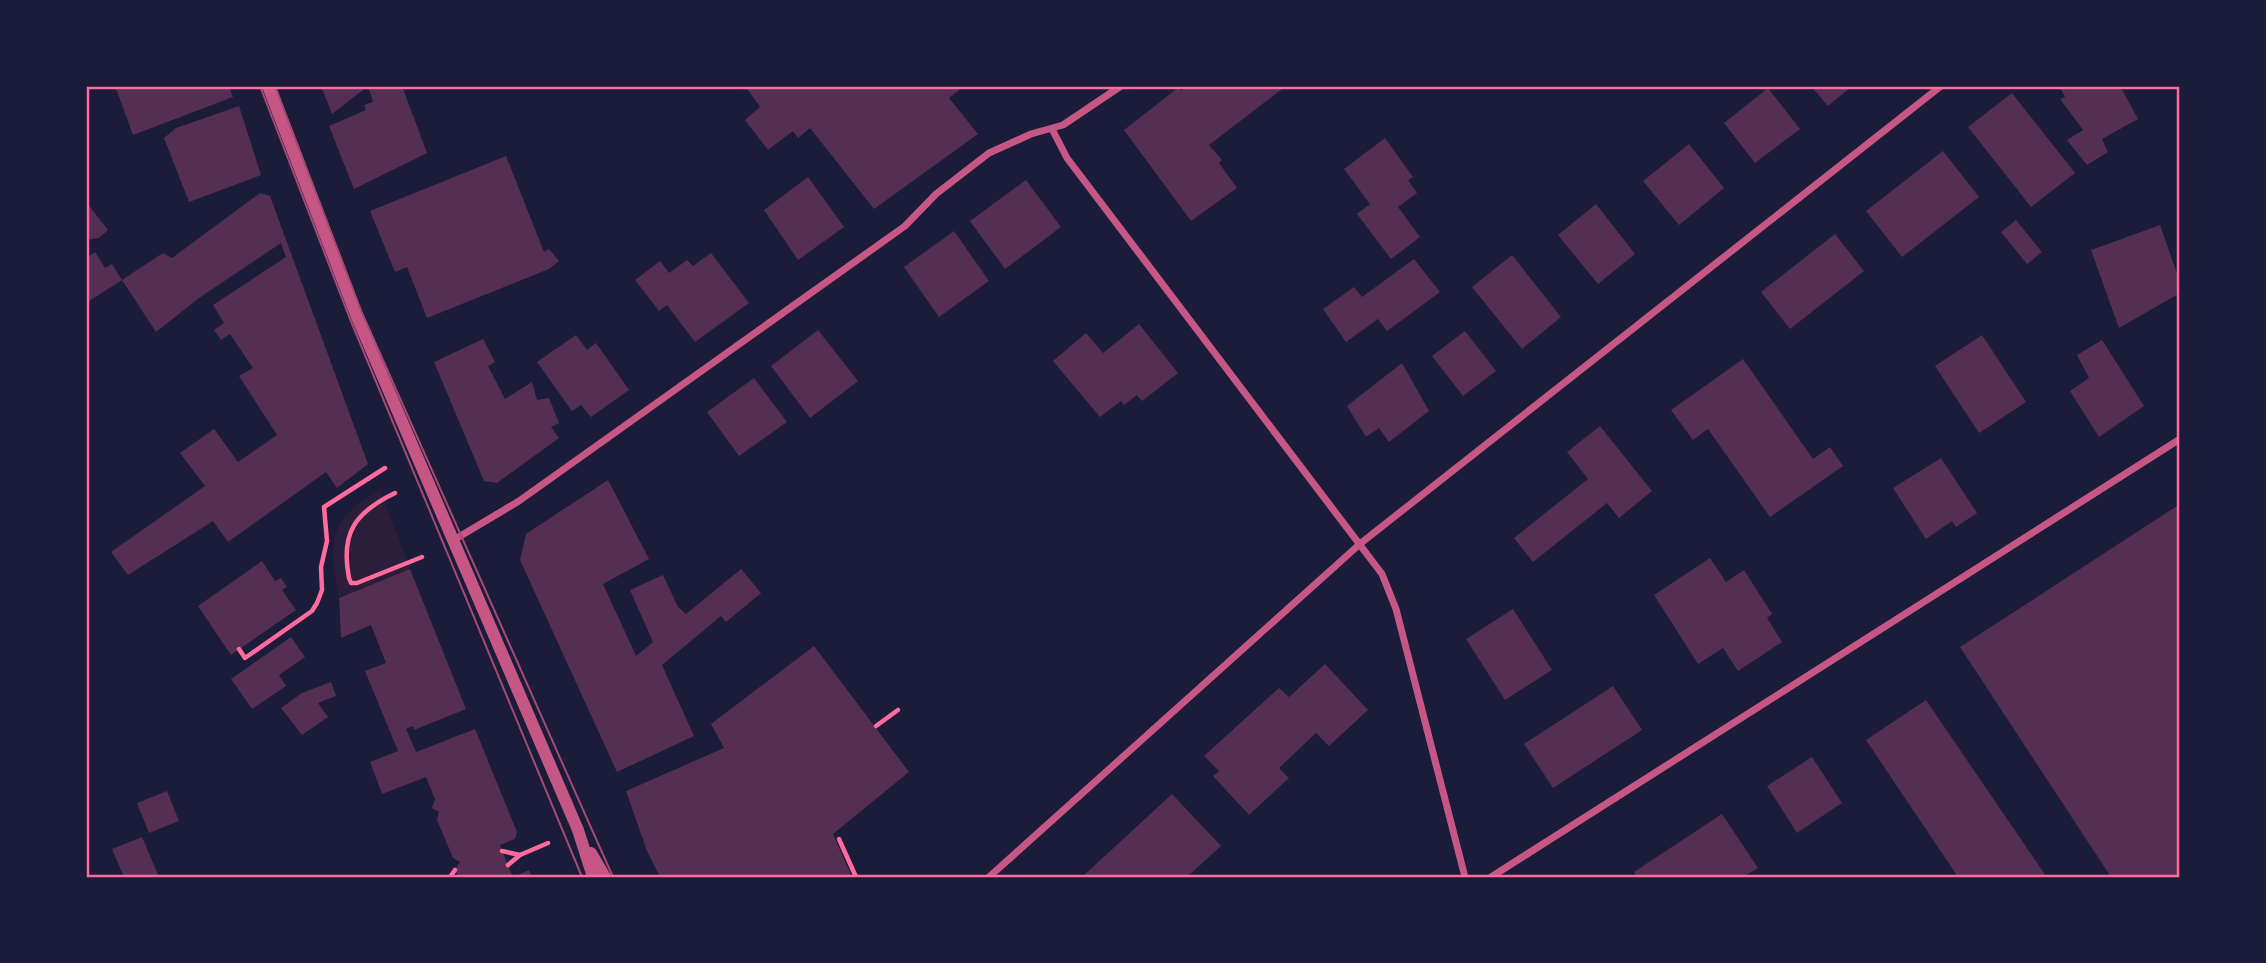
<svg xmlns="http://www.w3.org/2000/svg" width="2266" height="963" viewBox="0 0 2266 963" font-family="'Golos Text',sans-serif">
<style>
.green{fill:#2a1e3b}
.building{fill:#542f53}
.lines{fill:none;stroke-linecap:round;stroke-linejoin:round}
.path{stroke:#ff6b9d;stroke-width:4.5}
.minor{stroke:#c65784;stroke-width:7}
.tertiary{stroke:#c65784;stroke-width:12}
.tram{stroke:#a44b75;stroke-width:2}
.neatline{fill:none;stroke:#ff6b9d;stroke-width:2.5}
</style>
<rect width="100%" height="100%" fill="#1b1b3a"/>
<path class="green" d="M380 489 410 569 339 598C327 542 329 519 380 489Z"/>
<g class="building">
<path d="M115 86H229L233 97 133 135Z"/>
<path d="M321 86H402L427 153 354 189 329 126 366 110 364 105 373 102 368 86 332 114Z"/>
<path d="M745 86H956L959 90 949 98 978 134 874 209 810 128 798 138 793 131 768 150 745 120 760 107Z"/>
<path d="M1187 86H1286L1209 145 1222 160 1219 163 1237 188 1191 221 1124 130 1179 87 1181 91Z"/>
<path d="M1811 86H1852L1828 106Z"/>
<path d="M2059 86H2120L2138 119 2102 139 2108 152 2087 165 2067 140 2083 130 2060 99 2065 97Z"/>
<path d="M1768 88 1800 129 1755 163 1724 123Z"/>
<path d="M2012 93 2075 173 2031 207 1968 127Z"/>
<path d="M239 106 261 175 189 202 164 138 176 128Z"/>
<path d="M1385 138 1413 177 1408 180 1417 193 1398 207 1420 237 1391 259 1357 214 1370 204 1344 169Z"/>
<path d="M1689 144 1724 188 1679 225 1643 181Z"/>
<path d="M1943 151 1979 197 1902 257 1866 211Z"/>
<path d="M506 156 544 252 549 249 559 261 549 269 427 318 407 267 395 272 370 211Z"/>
<path d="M808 177 844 227 798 260 764 210Z"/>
<path d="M1026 180 1061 227 1005 269 970 221Z"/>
<path d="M260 193 270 196 368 464 337 488 326 472 228 542 213 521 128 575 111 552 205 486 180 453 214 429 238 462 277 435 239 376 253 368 230 334 221 340 214 330 224 323 213 305 286 257 281 243 199 298 156 332 122 280 163 253 172 258Z"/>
<path d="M86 202 108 230 99 238 86 240Z"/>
<path d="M1596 204 1635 254 1598 284 1558 235Z"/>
<path d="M2016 220 2042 252 2027 264 2001 232Z"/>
<path d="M2160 225 2180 282V293L2119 328 2091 250Z"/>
<path d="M954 231 989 281 939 317 904 267Z"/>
<path d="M1835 234 1864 271 1790 329 1761 292Z"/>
<path d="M95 252 105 268 112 264 122 280 86 303V258Z"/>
<path d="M711 253 749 303 695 342 667 305 659 311 635 280 660 261 669 273 687 260 693 266Z"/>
<path d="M1512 255 1561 317 1522 349 1472 287Z"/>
<path d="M1414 259 1440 292 1387 331 1378 319 1346 342 1323 309 1354 287 1362 297Z"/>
<path d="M1139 324 1178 373 1142 401 1137 395 1124 405 1121 401 1100 417 1053 361 1086 333 1103 353Z"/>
<path d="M818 330 858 381 810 418 771 366Z"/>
<path d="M1465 331 1496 371 1463 396 1432 356Z"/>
<path d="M576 335 587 350 596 343 629 390 591 417 581 405 572 411 537 362Z"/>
<path d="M1982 335 2026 402 1979 433 1935 366Z"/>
<path d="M483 339 495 362 488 366 505 399 532 382 537 400 549 398 559 423 551 427 559 438 497 483 484 481 434 362Z"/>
<path d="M2102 340 2144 406 2099 437 2070 391 2089 378 2077 355Z"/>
<path d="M1743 359 1813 459 1830 447 1843 466 1770 517 1708 429 1693 440 1671 410Z"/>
<path d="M1402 363 1429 411 1389 442 1379 428 1366 437 1347 406Z"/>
<path d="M754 378 787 422 739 456 707 412Z"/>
<path d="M1600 426 1652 491 1619 518 1607 503 1533 562 1514 538 1588 479 1567 452Z"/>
<path d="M1941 458 1977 513 1956 527 1952 521 1926 539 1893 488Z"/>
<path d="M608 480 649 559 603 584 636 656 653 642 630 590 663 575 678 607 686 614 741 569 761 593 726 622 721 616 662 665 694 736 617 772 520 560 526 534Z"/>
<path d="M2180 504V877H2111L1960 647Z"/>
<path d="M1710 558 1726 582 1744 570 1772 614 1767 618 1782 642 1738 671 1723 648 1698 664 1654 595Z"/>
<path d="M262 561 275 581 281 578 287 587 282 590 296 610 231 655 198 606Z"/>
<path d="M410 569 466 709 414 730 413 726 406 729 416 752 475 729 517 832 515 839 500 845 502 851 513 877 529 870 532 877H459L455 870 460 862 453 858 437 820 439 812 432 808 435 799 426 777 382 794 370 762 398 751 365 671 386 663 371 625 341 638 339 598Z"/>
<path d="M1513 609 1552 670 1505 700 1466 639Z"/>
<path d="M291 637 305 657 279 675 286 686 252 709 231 679Z"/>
<path d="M814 646 909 772 833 834 852 877H660L647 851 626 791 724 748 711 724Z"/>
<path d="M1325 664 1368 710 1329 746 1316 733 1279 768 1289 778 1249 815 1213 776 1219 771 1204 756 1279 688 1289 697Z"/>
<path d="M331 682 336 696 318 703 328 717 302 735 281 708 302 693Z"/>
<path d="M1613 686 1642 730 1553 788 1524 744Z"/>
<path d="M1926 700 2046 876 1958 877 1866 740Z"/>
<path d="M1812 757 1842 803 1797 833 1767 786Z"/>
<path d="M167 791 179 821 149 833 137 803Z"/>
<path d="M1172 794 1221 846 1187 877H1082Z"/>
<path d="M1722 814 1758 868 1743 877H1637L1634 872Z"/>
<path d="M142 837 159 877H124L112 849Z"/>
</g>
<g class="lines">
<g class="path">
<path d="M395 493C356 512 340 532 349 578L351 583H357L422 557"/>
<path d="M239 649 245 658 312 611 317 603 322 590 321 567 327 541 324 507 385 468"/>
<path d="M876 726 898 710"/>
<path d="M839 839 856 877"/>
<path d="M502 851 520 855 548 843"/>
<path d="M508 865 520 855"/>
<path d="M450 877 455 870"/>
</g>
<g class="minor">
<path d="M1052 129 1067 158 1382 574 1396 609 1465 877"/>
<path d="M452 541 519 501 905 226 936 194 989 153 1031 134 1063 125 1121 86"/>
<path d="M989 877 1361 543 1941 86"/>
<path d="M1491 877 2180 439"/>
</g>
<g class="tertiary">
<path d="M268 86 357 317 578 830 593 877"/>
<path d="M591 853 605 877"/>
</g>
<g class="tram">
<path d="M260 86 350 319 582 877"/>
<path d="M275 86 362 313 613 877"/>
</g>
</g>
<rect width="2266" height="963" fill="none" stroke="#1b1b3a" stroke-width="175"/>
<rect x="88" y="88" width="2090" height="788" class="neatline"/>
</svg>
